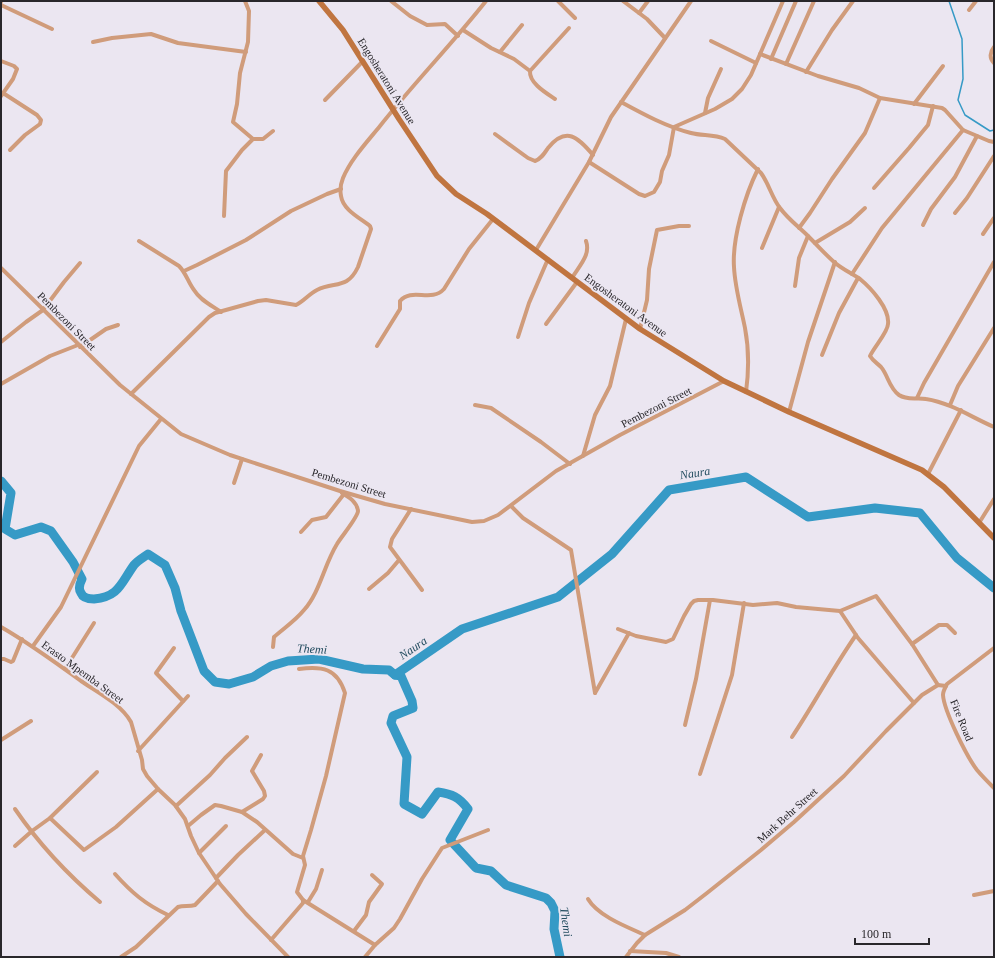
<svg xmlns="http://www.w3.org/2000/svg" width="995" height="958" viewBox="0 0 995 958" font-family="'Times New Roman',serif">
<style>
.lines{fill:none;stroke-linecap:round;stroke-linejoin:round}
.stream{stroke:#369ac6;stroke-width:1.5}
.river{stroke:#369ac6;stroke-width:9}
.street{stroke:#d09c7b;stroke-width:4}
.secondary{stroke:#c07540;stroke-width:5.5}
.labels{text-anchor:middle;stroke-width:4;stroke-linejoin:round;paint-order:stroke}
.street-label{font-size:11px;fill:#29272b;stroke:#ebe6f1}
.water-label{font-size:12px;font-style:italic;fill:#244d60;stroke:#ebe6f1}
</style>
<rect width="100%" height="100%" fill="#ebe6f1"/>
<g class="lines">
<path class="stream" d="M949 1 962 39 963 79 958 100 965 115 990 131 994 130"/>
<g class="river">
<path d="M1 481 11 493 5 529 15 535 41 527 51 531 73 562 82 579C80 583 78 589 81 593 83 598 89 599 94 599 119 597 121 583 134 565 137 561 144 557 148 554L165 565 175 588 181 611 204 671 215 682 229 684 253 677 271 666 288 661 319 659 363 669 389 670 395 675 401 676 412 701 413 708 393 716 391 723 407 757 404 804 422 814 438 792C452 794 459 797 468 809L450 840 476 868 491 871 506 885 546 898 551 903 555 911 554 929 560 957"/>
<path d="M395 675 462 629 558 597 612 554 669 490 746 477 808 517 875 508 920 513 957 558 994 588"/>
</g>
<g class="street">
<path d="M245 1 249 11 248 42 240 73 237 104 233 122 253 139"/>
<path d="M391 1 410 16 427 25 445 24 458 36"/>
<path d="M558 1 575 18"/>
<path d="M623 1 647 19 665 38"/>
<path d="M1 2V1"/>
<path d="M1 5 52 29"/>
<path d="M969 10 976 1"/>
<path d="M639 13 648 1"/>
<path d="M463 30 491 48 514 59 530 71"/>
<path d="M711 41 756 63"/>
<path d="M93 42 112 38 151 34 178 43 246 52"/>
<path d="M994 47C990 52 989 58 994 63"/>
<path d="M500 52 522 25"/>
<path d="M760 54 818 76 859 88 880 98 942 108 945 110 963 130 989 141 994 142"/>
<path d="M771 59 796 1"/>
<path d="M1 61 14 66 17 69 13 79 1 96"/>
<path d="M786 64 814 1"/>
<path d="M806 72 832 30 853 1"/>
<path d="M3 93 37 115 41 120 40 124 25 135 10 150"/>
<path d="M555 99C546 93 529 83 530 71L569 28"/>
<path d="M325 100 363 61"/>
<path d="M621 102C643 114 667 127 691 133 702 136 714 134 725 139L761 173C769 184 772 198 780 208 788 219 799 227 808 236 817 245 825 254 834 262 842 269 851 273 860 279 871 288 890 309 888 324 888 332 874 347 870 356 873 361 877 363 881 367 888 375 889 388 899 395 908 401 917 397 926 399 951 403 971 417 994 427"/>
<path d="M914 104 943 66"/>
<path d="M705 113 708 98 721 69"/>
<path d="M495 134 528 158 535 161C541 159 544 154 548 148 566 126 578 137 593 155"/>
<path d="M589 162 639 194 645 196 654 192 660 182 662 171 669 155 674 127 715 109 732 99 742 89 751 75 783 1"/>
<path d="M874 188 909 148 928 125 933 106"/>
<path d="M955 213 967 198 994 156"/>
<path d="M224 216 226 171 242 150 253 139H263L273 131"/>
<path d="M923 225 931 209 955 177 977 136"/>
<path d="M799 228 810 213 832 179 865 133 880 98"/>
<path d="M983 234 994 218"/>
<path d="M139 241 179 266C186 273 188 282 194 290 200 300 211 305 221 312"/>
<path d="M815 243 850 222 865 208"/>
<path d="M762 248 779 207"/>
<path d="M536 250 589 162 611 117 691 1"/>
<path d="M1 268 120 385 181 434 230 455 340 491 385 504 472 522 484 521 498 515 556 471 620 435 724 381"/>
<path d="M184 271 197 265 246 240 291 211 327 194 341 189"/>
<path d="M852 274 882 228 963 130"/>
<path d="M572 278C579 266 591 255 586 241"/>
<path d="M795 286 799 258 808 236"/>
<path d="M546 324 577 282"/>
<path d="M640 329 647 300 649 269 657 230 679 226H689"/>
<path d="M518 337 529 303 548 259"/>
<path d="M1 342 26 322 43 310 64 282 80 263"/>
<path d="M377 346 400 309V301C412 287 431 303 444 289L469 249 493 219"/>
<path d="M80 347 106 329 118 325"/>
<path d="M822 355 839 313 858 278"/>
<path d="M1 384 50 356 78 345"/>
<path d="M746 392C749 370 749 349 745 328 741 308 735 288 734 267 732 239 745 195 758 169"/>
<path d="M131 394 209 317 215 313 258 301 266 300 296 305C304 301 309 294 317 290 335 281 347 290 358 267L371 229 370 226C360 218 343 210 341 196 340 191 341 183 343 178 351 159 367 142 380 126 414 83 452 44 486 1"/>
<path d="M917 398 924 383 994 262"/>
<path d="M475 405 491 408 541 442 570 464"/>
<path d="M950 405 958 386 994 328"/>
<path d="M789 412 808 342 835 262"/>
<path d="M583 456 595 415 610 386 626 319"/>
<path d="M928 474 961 410"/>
<path d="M234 483 242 459"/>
<path d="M511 506 523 518 571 550 595 693"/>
<path d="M411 509 392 539 390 547 422 590"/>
<path d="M979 523 994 499"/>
<path d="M301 532 312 520 326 517 344 494"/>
<path d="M369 589 388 573 399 560"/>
<path d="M840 611 858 638 914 703"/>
<path d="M1 627C29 643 55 662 81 681 97 692 121 704 131 722L142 760 143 769 147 776 158 789 175 805 185 819 191 836 199 853 220 884 246 914 288 957"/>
<path d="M618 629 636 636 666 642 673 639 684 616 691 604 694 601 698 600H713L753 605 777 603 796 607 840 611 876 596 912 644 938 685"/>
<path d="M912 644 939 625H947L955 633"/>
<path d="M33 646 61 607 139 446 161 419"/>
<path d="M273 647 274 637C284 628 295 621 304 610 320 592 324 565 337 544 341 537 358 517 358 511 357 502 349 497 342 493"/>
<path d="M174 648 156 673 183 701"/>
<path d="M994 648 947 684C945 688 943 691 943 695 944 711 967 757 977 770 982 776 988 782 994 788"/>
<path d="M1 659H4L11 662 13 661 22 639"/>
<path d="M65 669 94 623"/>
<path d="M595 693 629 633"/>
<path d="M685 725 696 679 710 600"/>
<path d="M792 737C814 704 833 668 856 635"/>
<path d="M1 740 31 721"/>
<path d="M138 751 188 696"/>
<path d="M700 774 732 675 744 603"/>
<path d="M176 806 210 775 225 758 247 737"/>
<path d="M15 809C39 844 68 875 100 902"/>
<path d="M242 812 263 799 265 796 264 791 252 771 261 755"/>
<path d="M50 818 84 850 116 827 158 789"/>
<path d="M188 826 201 815 215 805 221 806 242 812 257 822 293 854 303 858"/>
<path d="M15 846 32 831 50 818 97 772"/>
<path d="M199 853 226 826"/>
<path d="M115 874C132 893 145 904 168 915"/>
<path d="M216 878 238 855 265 830"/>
<path d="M974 895 994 891"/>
<path d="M588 899C598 916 627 927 645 935"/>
<path d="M303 900 375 945"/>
<path d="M308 902 316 889 322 870"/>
<path d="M354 931 366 915 369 902 382 884 372 875"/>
<path d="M271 940 303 903V900L297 892 305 865 303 856 311 830 326 776 345 693C337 668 322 666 299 669"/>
<path d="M630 951 666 953 679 957"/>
<path d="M121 957 136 947 178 907C184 905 189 907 195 905L218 881"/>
<path d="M365 957 375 945 394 928 400 919 422 879 442 848 488 830"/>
<path d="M626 957 637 943 645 935 685 910 707 893 761 850 794 822 844 776 886 731 922 695 938 685 946 686"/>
</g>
<path class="secondary" d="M319 1 343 30 399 119 437 176 456 194 487 214 640 329 724 381 789 412 922 470 944 487 994 538"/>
</g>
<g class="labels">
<g class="street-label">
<text transform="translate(387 81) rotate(58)" y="4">Engosheratoni Avenue</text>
<text transform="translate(626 305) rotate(36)" y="4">Engosheratoni Avenue</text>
<text transform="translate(67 321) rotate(45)" y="4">Pembezoni Street</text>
<text transform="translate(656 407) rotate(-27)" y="4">Pembezoni Street</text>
<text transform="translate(349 483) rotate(17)" y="4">Pembezoni Street</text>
<text transform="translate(83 672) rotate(36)" y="4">Erasto Mpemba Street</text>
<text transform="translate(962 720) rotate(68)" y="4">Fire Road</text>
<text transform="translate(787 815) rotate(-42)" y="4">Mark Behr Street</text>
</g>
<g class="water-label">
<text transform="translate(695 473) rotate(-9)" y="4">Naura</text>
<text transform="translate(413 648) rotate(-34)" y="4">Naura</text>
<text transform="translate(312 649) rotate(3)" y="4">Themi</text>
<text transform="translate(566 922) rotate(82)" y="4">Themi</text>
</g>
</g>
<rect width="995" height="958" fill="none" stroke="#29272b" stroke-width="4"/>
<path d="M855 938v6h74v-6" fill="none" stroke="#29272b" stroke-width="2"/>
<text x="861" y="938" font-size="12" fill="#29272b" stroke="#ebe6f1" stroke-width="3" paint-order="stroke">100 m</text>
</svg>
